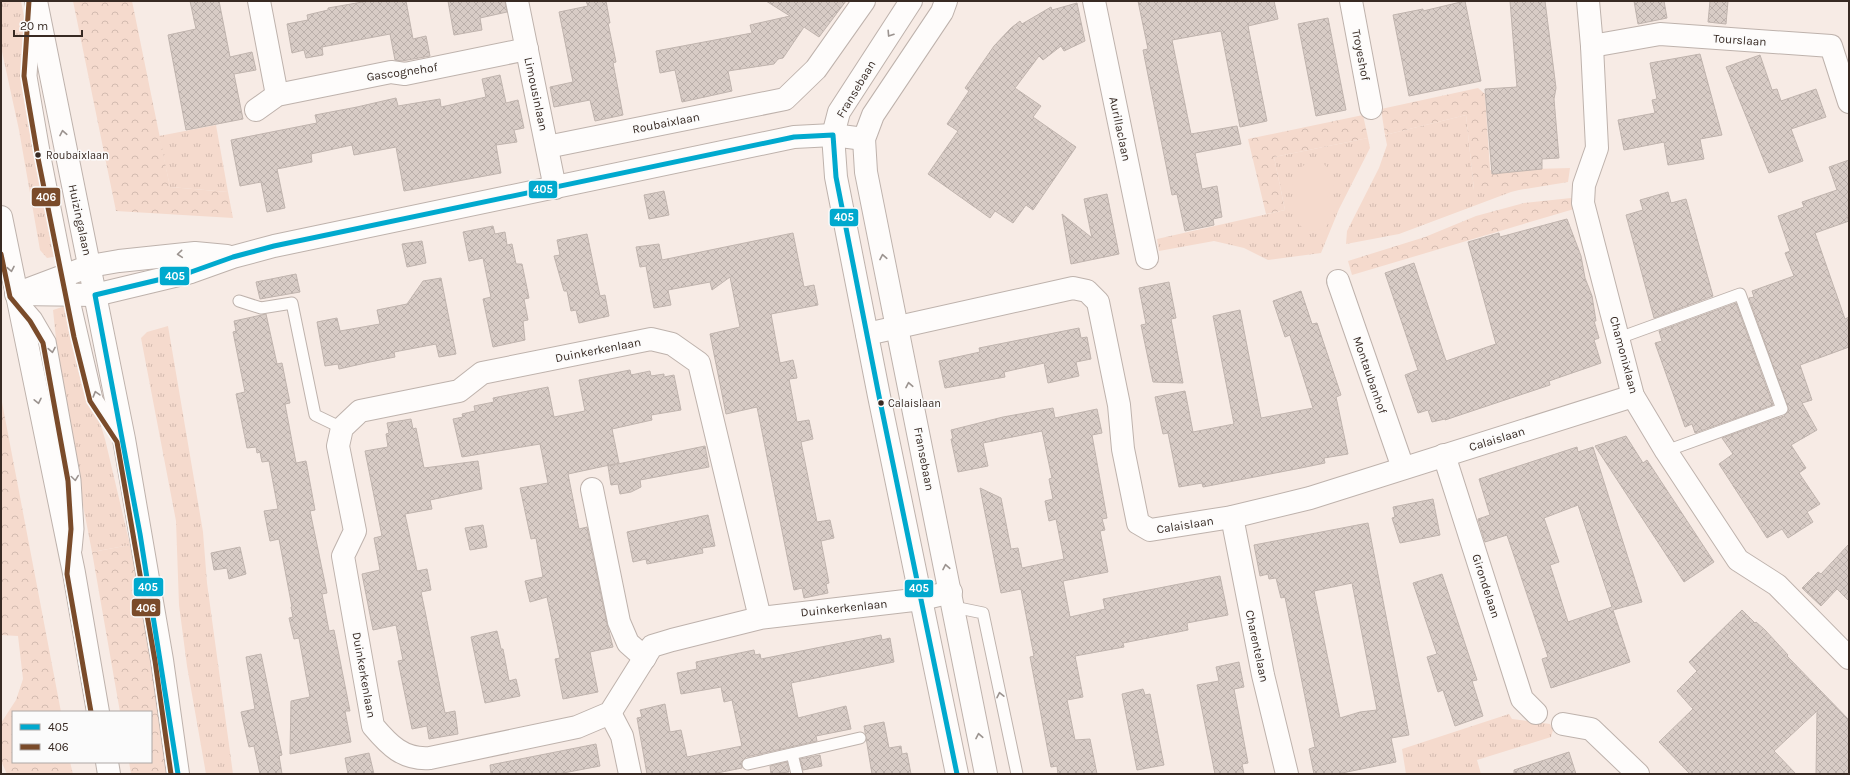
<svg xmlns="http://www.w3.org/2000/svg" width="1850" height="775" viewBox="0 0 1850 775" font-family="Karla,sans-serif">
<style>
.grass{fill:url(#grass-tufts)}
.forest{fill:url(#forest-crowns)}
.park{fill:#f5dacd}
.building{fill:url(#building-cross-hatch);stroke:#c0b4ae;fill-rule:evenodd}
.lines{fill:none;stroke-linecap:round;stroke-linejoin:round}
.service-casing{stroke:#beb2ac;stroke-width:13}
.minor-casing{stroke:#beb2ac;stroke-width:24}
.tertiary-casing{stroke:#beb2ac;stroke-width:24}
.secondary-casing{stroke:#beb2ac;stroke-width:24}
.service{stroke:#fefcfb;stroke-width:11}
.minor{stroke:#fefcfb;stroke-width:22}
.tertiary{stroke:#fefcfb;stroke-width:22}
.secondary{stroke:#fefcfb;stroke-width:22}
.bus-1-casing{stroke:#fbfbfb;stroke-width:8}
.bus-2-casing{stroke:#fbfbfb;stroke-width:8}
.bus-1{stroke:#00a9ce;stroke-width:5}
.bus-2{stroke:#7a4b2a;stroke-width:5}
.oneway{stroke:#9b938f}
.bus-dot{fill:#382a23;stroke:#fbfbfb;stroke-width:1.5}
.labels{text-anchor:middle;stroke-width:3;stroke-linejoin:round;paint-order:stroke}
.bus-label{font-size:11px;fill:#382a23;stroke:#fbfbfb;text-anchor:start}
.street-label{font-size:12px;fill:#382a23;stroke:#fbfbfb}
.line-badge{stroke:#fbfbfb;stroke-width:1.5}
.badge-label{font-size:11px;text-anchor:middle;font-weight:bold;fill:#fff}
</style>
<defs>
<pattern id="grass-tufts" width="24" height="20" patternUnits="userSpaceOnUse"><rect width="24" height="20" fill="#f5dacd"/><path d="M3 7l-1-3M5 7V3M7 7l1-3M15 17l-1-3M17 17v-4M19 17l1-3" fill="none" stroke="#d3bbb0"/></pattern>
<pattern id="forest-crowns" width="20" height="18" patternUnits="userSpaceOnUse"><rect width="20" height="18" fill="#f5dacd"/><path d="M2 6a3 3 0 1 1 6 0M12 15a3 3 0 1 1 6 0" fill="none" stroke="#d3bbb0"/></pattern>
<pattern id="building-cross-hatch" width="8" height="8" patternUnits="userSpaceOnUse"><rect width="8" height="8" fill="#d8ccc6"/><path d="M0 0l8 8M0 8l8-8" fill="none" stroke="#baafaa"/></pattern>
</defs>
<rect width="100%" height="100%" fill="#f7ebe5"/>
<g class="grass">
<path d="M1 1H21L64 227 65 255 47 258 40 250 19 130 1 47Z"/>
<path d="M1466 115 1474 190H1519L1511 192 1399 234 1346 244 1347 231 1379 168 1387 145 1385 135Z"/>
<path d="M216 125 228 192 170 187 159 136Z"/>
<path d="M1368 138 1370 148 1339 209 1321 253 1268 260 1244 248 1214 241 1159 251 1157 239 1285 210 1274 157Z"/>
<path d="M68 305 82 364 105 439 130 545 92 552 55 360 56 339 53 310Z"/>
<path d="M168 326 203 532 207 583 233 774H206L187 666 179 605 176 521 141 338 147 332Z"/>
<path d="M1509 714 1512 719 1550 724 1553 730 1551 737 1477 760 1481 774H1406L1402 749Z"/>
</g>
<g class="forest">
<path d="M73 1H132L170 187 228 192 233 218 116 211Z"/>
<path d="M1478 88 1485 94 1490 170 1570 168 1568 182 1519 190H1474L1466 115 1385 135 1381 109Z"/>
<path d="M1363 115 1368 138 1274 157 1285 210 1266 214 1248 139Z"/>
<path d="M1571 198 1574 209 1352 275 1348 261 1425 237 1476 216 1524 203Z"/>
<path d="M1 397 61 712H13V762H70L73 774H7L1 761V723L16 700 23 679 18 636 1 635Z"/>
<path d="M130 545 172 774H131L129 762H151V712H120L92 552Z"/>
</g>
<path class="park" d="M1309 162H1322L1331 172 1334 185 1327 197 1334 208 1332 216 1325 229C1308 232 1304 231 1293 218L1294 208 1299 198 1292 188C1293 175 1298 168 1309 162Z"/>
<g class="building">
<path d="M190 1H219L230 57 252 52 256 70 234 74 243 119 186 130 168 35 196 29Z"/>
<path d="M368 1H406L413 39 426 36 430 56 402 61 395 60 390 34 322 47 323 55 306 58 304 50 292 53 287 24 308 20 307 15 328 10V8Z"/>
<path d="M448 1H505L507 12 480 18 482 30 454 35Z"/>
<path d="M586 1H606L610 23H608L616 62 613 63 623 115 595 121 590 100 554 107 550 87 573 82 559 12 588 6Z"/>
<path d="M766 1H846L819 37 804 27 783 58 778 59 774 64 728 71 732 91 682 102 675 70 660 73 656 51 752 33 750 25 790 16Z"/>
<path d="M1138 1H1274L1278 19 1248 26 1267 121 1240 127 1221 31 1172 40 1191 134 1237 126 1241 144 1195 153 1202 189 1217 186 1222 217 1213 219 1214 225 1185 231 1177 194 1172 195 1143 50 1148 49Z"/>
<path d="M1465 1 1481 81 1409 96 1393 15 1423 9V11Z"/>
<path d="M1510 1H1545L1556 88 1554 99 1559 158 1542 159V169L1492 174 1485 89 1517 87Z"/>
<path d="M1634 1H1664L1667 18 1638 24Z"/>
<path d="M1710 1H1728L1726 24 1708 22Z"/>
<path d="M1077 3 1085 41 1064 51 1061 46 1043 60 1039 56 1015 88 1041 106 1033 117 1076 147 1033 210 1026 205 1013 223 995 211 990 218 928 174 958 131 947 124 969 91 965 88 994 46 1011 28 1020 21 1022 24 1051 7 1052 10Z"/>
<path d="M1328 18 1346 110 1316 116 1298 24Z"/>
<path d="M1700 54 1722 135 1700 139 1704 159 1668 165 1664 142 1624 150 1618 120 1655 113 1652 100 1657 99 1650 63Z"/>
<path d="M1760 55 1772 90 1777 89 1781 101 1816 89 1826 117 1791 129 1803 161 1769 173 1726 67Z"/>
<path d="M500 75 506 103 518 100 524 128 514 130 517 142 496 145 501 173 404 191 396 147 354 155 352 145 311 154 312 162 277 169 285 208 267 212 261 182 240 186 231 140 317 123 315 115 357 107 396 98 398 106 440 99 441 107 486 97 482 79Z"/>
<path d="M1849 160V216H1847L1849 221 1815 233 1845 319 1849 317V347L1800 365 1812 400 1802 403 1817 430 1791 445 1806 468 1799 473 1820 504 1807 512 1813 522 1788 538 1782 529 1767 538 1719 464 1733 454 1722 438 1784 416 1789 411 1749 298 1754 297 1752 291 1794 276 1785 253 1790 251 1778 216 1804 207 1802 202 1837 190 1829 167Z"/>
<path d="M664 191 669 215 649 219 644 195Z"/>
<path d="M1668 192 1671 203 1686 199 1713 296 1654 318 1626 215 1643 210 1640 200Z"/>
<path d="M1107 194 1119 254 1071 264 1062 214 1092 238 1084 199Z"/>
<path d="M1567 219 1581 256 1585 278 1592 296 1596 321H1594L1599 338 1594 340 1601 363 1549 381 1550 385 1445 420V419L1432 422 1428 410 1418 413 1405 375 1418 370 1385 273 1414 263 1446 361 1496 344 1468 242 1499 233 1500 237Z"/>
<path d="M493 226 495 234 505 232 507 245 512 244 516 264H522L529 298 524 299 528 320 523 321 525 340 493 347 483 299 491 297 483 258 469 261 463 232Z"/>
<path d="M793 233 804 287 814 285 818 305 771 314 780 363 793 360 797 378 789 379 797 422 809 420 813 439 801 442 817 522 830 520 834 538 821 541 829 583 826 584 828 593 804 598 802 588 794 590 757 407 726 414 710 334 740 327 730 277 712 290 710 282 668 290 671 305 654 308 646 266 640 267 636 247 659 244 662 260Z"/>
<path d="M587 234 600 296 605 295 609 316 579 323 576 310 571 311 567 291H564L554 256 560 255 557 240Z"/>
<path d="M422 241 426 263 407 267 402 244Z"/>
<path d="M296 274 300 292 260 299 256 282Z"/>
<path d="M441 278 456 354 439 357 436 344 394 352 395 357 370 362 339 369 338 364 325 366 317 322 337 318 340 331 380 324 377 310 407 304 423 281Z"/>
<path d="M1169 282 1176 318 1171 319 1183 383 1153 382 1141 325 1146 324 1139 288Z"/>
<path d="M1301 291 1312 324 1317 323 1341 395 1336 397 1348 454 1324 458 1325 463 1301 468 1203 487 1202 483 1179 487 1168 433 1163 434 1155 397 1185 391 1193 432 1234 424 1213 316 1240 310 1261 418 1313 408 1290 335 1285 337 1273 301Z"/>
<path d="M1736 303 1773 405 1695 433 1692 424 1685 427 1655 343 1662 341 1659 331Z"/>
<path d="M266 314 277 364 282 363 290 403 285 404 296 463 306 461 315 510 310 511 327 593 322 594 329 631 334 630 350 711H345L351 742 290 754 291 701 310 697 299 638 294 639 289 618 293 617 291 607H292L279 539 270 541 264 511 278 509 269 461 262 462 260 452 257 453 256 447 247 448 236 394 245 392 233 332 236 331 234 321Z"/>
<path d="M1079 328 1081 338 1087 337 1091 359 1076 362 1079 376 1048 383 1044 363 1004 372 1005 377 945 388 939 361 980 352 979 348Z"/>
<path d="M630 370 631 375 650 371 651 376 664 374V377L674 375 681 410 651 415 652 420 612 429 619 463 568 474 579 529 587 527 607 624 613 647 590 652 598 692 563 699 555 659 560 658 547 597 530 602 525 581 543 577 536 538 531 539 520 488 548 483 540 444 462 457 453 419 463 417 462 414 475 411 474 406 494 402 493 398 548 387 554 417 585 411 579 380Z"/>
<path d="M1053 408 1055 418 1097 409 1102 433 1092 435 1107 518 1102 519 1105 530 1100 531 1108 572 1063 581 1070 617 1105 609 1103 599 1220 576 1228 615 1187 623 1188 630 1123 643 1124 647 1075 656 1083 697 1067 700 1075 740 1090 739 1097 774H1058L1057 766 1051 767 1030 657 1034 656 1021 589 1001 593 980 488 1001 498 1011 549 1018 548 1022 568 1064 559 1056 519 1049 521 1045 501 1053 499 1049 479 1052 478 1042 431 983 443 988 466 958 472 951 439H953L951 430 1003 417Z"/>
<path d="M411 419 413 429 416 428 424 468 478 461 482 489 430 500 432 509 405 514 417 571 427 569 431 590 421 592 425 611 445 713 455 711 458 734 429 739 427 726 412 729 398 661 403 660 396 625 373 630 362 574 380 570 374 538 382 536 365 451 388 447 386 434 389 433 387 423Z"/>
<path d="M1626 436 1643 463 1647 460 1714 562 1684 582 1595 446Z"/>
<path d="M705 446 709 467 640 480 641 487 631 492 620 494 618 484 611 485 608 466Z"/>
<path d="M1577 447 1578 452 1593 447 1642 602 1613 610 1630 662 1551 688 1542 659 1548 657 1507 535 1485 542 1478 519 1490 515 1479 479ZM1578 505 1612 607 1568 622 1550 565 1559 562 1544 518Z"/>
<path d="M1433 499 1440 535 1400 543 1392 518 1395 517 1393 507Z"/>
<path d="M708 515 715 546 702 548 703 553 647 564 646 559 633 562 627 532Z"/>
<path d="M1368 523 1409 735 1391 738 1396 762 1337 774H1314L1309 749 1315 747 1285 597 1281 598 1276 578 1269 579 1268 574 1260 576 1254 545ZM1352 583 1377 710 1360 712 1340 718 1314 591Z"/>
<path d="M483 525 487 547 470 550 465 528Z"/>
<path d="M1849 544V601L1837 589 1821 606 1802 588 1818 572 1821 574Z"/>
<path d="M240 547 246 574 229 579 227 568 214 570 211 553Z"/>
<path d="M1442 574 1477 680 1472 681 1483 716 1455 726 1443 690 1438 692 1427 657 1437 654 1413 583Z"/>
<path d="M1742 610 1755 623 1756 622 1765 630 1788 655 1787 656 1849 720V774H1816L1817 711 1774 751 1796 774H1690L1659 742 1693 709 1677 691 1697 671 1689 662Z"/>
<path d="M497 631 501 649H503L509 681 516 679 520 696 485 703 471 637Z"/>
<path d="M881 635 882 640 890 638 894 662 791 683 798 718 846 706 851 729 816 736 817 741 746 757 741 762 742 768 712 774H647L637 718 642 717 640 710 665 704 670 732 681 730 687 757 742 746 732 700 724 702 721 687 681 694 677 673 697 669 696 662 754 650 755 655 760 654 761 659Z"/>
<path d="M261 654 282 755 279 756 282 774H260L254 746 249 747 241 712 255 709 246 657Z"/>
<path d="M1239 662 1244 687 1234 689 1248 763 1242 764 1244 774H1215L1197 685 1219 681 1216 667Z"/>
<path d="M1143 689 1145 695 1150 694 1164 765 1137 770 1122 694Z"/>
<path d="M884 722 889 748 901 746 902 754 907 753 911 774H872L864 726Z"/>
<path d="M596 744 600 766 558 774H491L490 765Z"/>
<path d="M1569 752 1576 774H1514V770Z"/>
<path d="M369 753 374 774H348L345 758Z"/>
<path d="M820 755 822 766 803 770 800 759Z"/>
<path d="M787 762 789 772 771 774 770 766Z"/>
</g>
<g class="lines">
<g class="service-casing">
<g id="service">
<path d="M34 29 31 76 45 157 68 274 97 399 116 427"/>
<path d="M239 301 261 308 292 303 315 415 342 428"/>
<path d="M23 302 36 317 50 341 75 480 78 529 76 550"/>
<path d="M1619 338 1740 294 1782 409 1666 451"/>
<path d="M954 607 983 613 1017 774"/>
<path d="M792 754 797 774"/>
<path d="M748 764 860 738"/>
</g>
</g>
<g class="minor-casing">
<g id="minor">
<path d="M259 1 277 95"/>
<path d="M517 1 555 188"/>
<path d="M1094 1 1147 258"/>
<path d="M1351 1 1371 108"/>
<path d="M1588 1 1592 46 1597 148 1584 185 1583 203 1633 396 1666 451 1738 560 1777 585 1849 658"/>
<path d="M1592 46 1660 34 1831 46 1849 102"/>
<path d="M256 110 277 95 391 72 405 74 527 49"/>
<path d="M547 147 785 99 816 69 864 1"/>
<path d="M1338 281 1403 468"/>
<path d="M867 334 1073 288 1087 291 1098 302 1119 405 1123 449 1138 523 1150 530 1232 517 1310 498 1633 396"/>
<path d="M1444 455 1522 699 1536 713"/>
<path d="M592 489 619 622 628 643 645 658"/>
<path d="M1232 517 1263 675 1287 774"/>
<path d="M760 618 699 363 672 344 651 339 482 373 459 391 360 411 342 428 338 446 355 531 343 556 373 726C389 745 403 760 430 758L577 727 610 713 652 646 672 640 760 618 922 599 951 592"/>
<path d="M610 713 622 736 630 774"/>
<path d="M1563 724 1591 729 1638 774"/>
</g>
</g>
<g class="tertiary-casing">
<g id="tertiary">
<path d="M911 1 839 112 833 135 836 177 879 396 957 774"/>
<path d="M946 1 942 12 873 115 864 139 866 172 986 774"/>
<path d="M29 289 90 266 119 261 195 253 227 256"/>
<path d="M16 294 95 295 191 272 233 257 274 246 794 137 833 135 864 139"/>
</g>
</g>
<g class="secondary-casing">
<g id="secondary">
<path d="M36 1 124 439 162 660 178 774"/>
<path d="M1 217 74 573 98 712"/>
<path d="M107 762 109 774"/>
</g>
</g>
<use href="#service" class="service"/>
<use href="#minor" class="minor"/>
<use href="#tertiary" class="tertiary"/>
<use href="#secondary" class="secondary"/>
<g class="bus-1-casing">
<path id="bus-1" d="M178 774 140 534 95 295 191 272 233 257 274 246 794 137 833 135 836 177 879 396 957 774"/>
</g>
<g class="bus-2-casing">
<g id="bus-2">
<path d="M29 1 24 76 38 158 74 337 90 401 117 442 155 661 171 774"/>
<path d="M1 254 10 297 30 321 43 343 68 481 71 529 67 574 91 712"/>
</g>
</g>
<use href="#bus-1" class="bus-1"/>
<use href="#bus-2" class="bus-2"/>
</g>
<defs><path id="oneway-chevron" d="M-2-3.5L2.5 0L-2 3.5" fill="none" stroke-width="1.6" stroke-linecap="round" stroke-linejoin="round"/></defs>
<g class="oneway">
<use href="#oneway-chevron" transform="translate(890 34) rotate(123)"/>
<use href="#oneway-chevron" transform="translate(63 133) rotate(-101)"/>
<use href="#oneway-chevron" transform="translate(180 254) rotate(175)"/>
<use href="#oneway-chevron" transform="translate(883 257) rotate(-101)"/>
<use href="#oneway-chevron" transform="translate(11 269) rotate(79)"/>
<use href="#oneway-chevron" transform="translate(52 350) rotate(80)"/>
<use href="#oneway-chevron" transform="translate(909 385) rotate(-101)"/>
<use href="#oneway-chevron" transform="translate(96 394) rotate(-106)"/>
<use href="#oneway-chevron" transform="translate(38 401) rotate(78)"/>
<use href="#oneway-chevron" transform="translate(75 478) rotate(82)"/>
<use href="#oneway-chevron" transform="translate(946 567) rotate(-101)"/>
<use href="#oneway-chevron" transform="translate(1000 695) rotate(-102)"/>
<use href="#oneway-chevron" transform="translate(979 736) rotate(-101)"/>
</g>
<g class="bus-dot">
<circle cx="38" cy="155" r="3.5"/>
<circle cx="881" cy="403" r="3.5"/>
</g>
<g class="labels">
<g class="bus-label">
<text x="46" y="159">Roubaixlaan</text>
<text x="888" y="407">Calaislaan</text>
</g>
<g class="street-label">
<text transform="translate(1740 40) rotate(4)" y="4">Tourslaan</text>
<text transform="translate(1361 55) rotate(79)" y="4">Troyeshof</text>
<text transform="translate(402 72) rotate(-8)" y="4">Gascognehof</text>
<text transform="translate(856 89) rotate(-59)" y="4">Fransebaan</text>
<text transform="translate(536 94) rotate(78)" y="4">Limousinlaan</text>
<text transform="translate(666 123) rotate(-11)" y="4">Roubaixlaan</text>
<text transform="translate(1120 129) rotate(78)" y="4">Aurillaclaan</text>
<text transform="translate(80 220) rotate(78)" y="4">Huizingalaan</text>
<text transform="translate(598 350) rotate(-11)" y="4">Duinkerkenlaan</text>
<text transform="translate(1624 355) rotate(75)" y="4">Chamonixlaan</text>
<text transform="translate(1370 375) rotate(71)" y="4">Montaubanhof</text>
<text transform="translate(1497 439) rotate(-17)" y="4">Calaislaan</text>
<text transform="translate(924 459) rotate(79)" y="4">Fransebaan</text>
<text transform="translate(1185 525) rotate(-9)" y="4">Calaislaan</text>
<text transform="translate(1486 586) rotate(72)" y="4">Girondelaan</text>
<text transform="translate(844 608) rotate(-6)" y="4">Duinkerkenlaan</text>
<text transform="translate(1257 646) rotate(78)" y="4">Charentelaan</text>
<text transform="translate(364 675) rotate(80)" y="4">Duinkerkenlaan</text>
</g>
</g>
<g class="line-badge">
<rect x="528" y="180" width="30" height="19" rx="4" fill="#00a9ce"/>
<rect x="31" y="187" width="30" height="20" rx="4" fill="#7a4b2a"/>
<rect x="829" y="208" width="30" height="19" rx="4" fill="#00a9ce"/>
<rect x="159" y="266" width="31" height="20" rx="4" fill="#00a9ce"/>
<rect x="133" y="577" width="31" height="20" rx="4" fill="#00a9ce"/>
<rect x="904" y="579" width="30" height="19" rx="4" fill="#00a9ce"/>
<rect x="131" y="598" width="30" height="19" rx="4" fill="#7a4b2a"/>
</g>
<g class="badge-label">
<text x="543" y="193">405</text>
<text x="46" y="201">406</text>
<text x="844" y="221">405</text>
<text x="175" y="280">405</text>
<text x="148" y="591">405</text>
<text x="919" y="592">405</text>
<text x="146" y="612">406</text>
</g>
<rect width="1850" height="775" fill="none" stroke="#382a23" stroke-width="4"/>
<rect x="12" y="711" width="140" height="52" fill="#fbfbfb" stroke="#ada7a5"/>
<rect x="20" y="724" width="20" height="6" fill="#00a9ce" stroke="#ada7a5"/>
<text x="48" y="731" font-size="12" fill="#382a23">405</text>
<rect x="20" y="744" width="20" height="6" fill="#7a4b2a" stroke="#ada7a5"/>
<text x="48" y="751" font-size="12" fill="#382a23">406</text>
<path d="M14 30v6h68v-6" fill="none" stroke="#382a23" stroke-width="2"/>
<text x="20" y="30" font-size="12" fill="#382a23" stroke="#fbfbfb" stroke-width="3" paint-order="stroke">20 m</text>
</svg>
